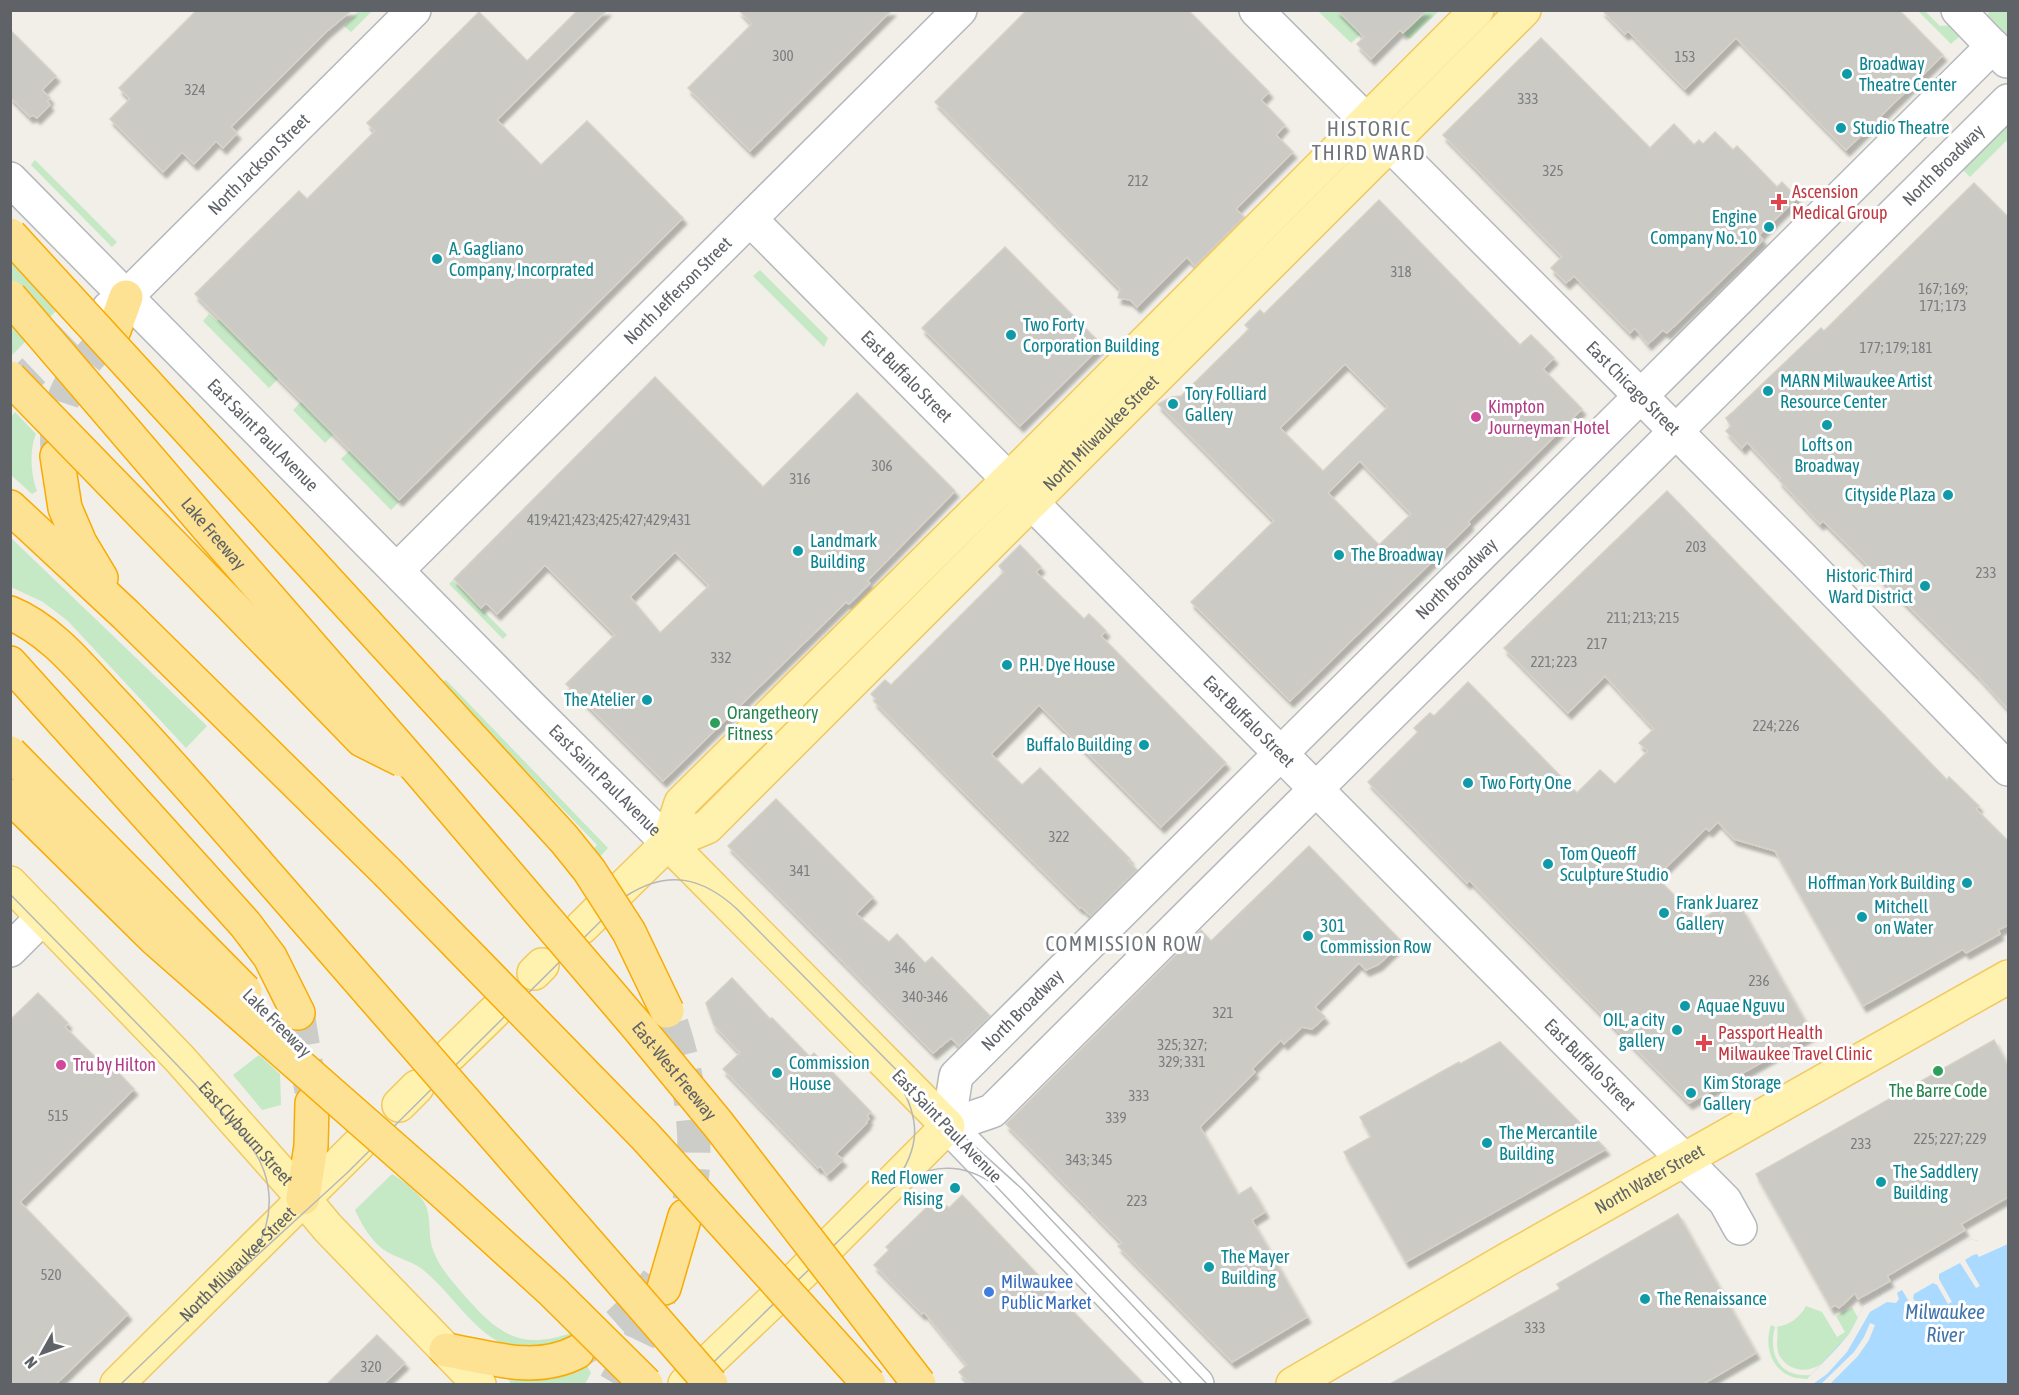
<svg xmlns="http://www.w3.org/2000/svg" width="2019" height="1395" viewBox="0 0 2019 1395" font-family="'Asap Condensed',sans-serif">
<style>
.green{fill:#c5e8c5}
.water{fill:#aadaff}
.pier{fill:#f1efe8}
.building{fill:#cccac5;stroke:#d6d1c6;stroke-width:1.5;fill-rule:evenodd;filter:url(#shadow)}
.lines{fill:none;stroke-linecap:round;stroke-linejoin:round}
.minor-tunnel{stroke:#ccccc8;stroke-width:33;stroke-dasharray:33 16;stroke-linecap:butt}
.highway-tunnel{stroke:#ccccc8;stroke-width:33;stroke-dasharray:33 16;stroke-linecap:butt}
.minor-casing{stroke:#b5b8bc;stroke-width:36}
.major-casing{stroke:#f2c960;stroke-width:36}
.highway-casing{stroke:#f9ab00;stroke-width:36}
.minor{stroke:#fff;stroke-width:33}
.major{stroke:#fff2af;stroke-width:33}
.highway{stroke:#fde293;stroke-width:33}
.tram{stroke:#b6b7b8;stroke-width:1.5}
.highway-bridge-casing{stroke:#f9ab00;stroke-width:36;stroke-linecap:butt}
.highway-bridge{stroke:#fde293;stroke-width:33}
.culture-dot{fill:#0f9aa8;stroke:#fff;stroke-width:2}
.health-dot{fill:#e0444e;stroke:#fff;stroke-width:2}
.hotel-dot{fill:#d1479c;stroke:#fff;stroke-width:2}
.leisure-dot{fill:#2e9e5b;stroke:#fff;stroke-width:2}
.shop-dot{fill:#3f7fe0;stroke:#fff;stroke-width:2}
.labels{text-anchor:middle;stroke-width:6;stroke-linejoin:round;paint-order:stroke}
.number-label{font-size:15px;fill:#7a7d7f}
.culture-label{font-size:18px;fill:#0d838f;stroke:#fff;text-anchor:start}
.street-label{font-size:18px;fill:#5f6368;stroke:#fff}
.health-label{font-size:18px;fill:#be3a42;stroke:#fff;text-anchor:start}
.hotel-label{font-size:18px;fill:#b23c85;stroke:#fff;text-anchor:start}
.leisure-label{font-size:18px;fill:#27864d;stroke:#fff;text-anchor:start}
.shop-label{font-size:18px;fill:#366cbe;stroke:#fff;text-anchor:start}
.neighbourhood-label{font-size:20px;letter-spacing:1.5px;fill:#70757a;stroke:#fff}
.water-label{font-size:20px;font-style:italic;fill:#4174aa;stroke:#fff}
.quarter-label{font-size:21px;letter-spacing:1.5px;fill:#70757a;stroke:#fff}
</style>
<defs>
<filter id="shadow"><feDropShadow dx="3.5" dy="6" stdDeviation="1.5" flood-color="#0004"/></filter>
</defs>
<rect width="100%" height="100%" fill="#f1efe8"/>
<g class="green">
<path d="M360 10 372 11 351 32 344 26Z"/>
<path d="M1318 11H1337L1361 34 1351 43Z"/>
<path d="M1420 11H1439L1410 39 1403 33 1419 18Z"/>
<path d="M1918 11H1925L1940 26 1954 25 1962 34 1951 44Z"/>
<path d="M1989 11H2008V40L1987 18Z"/>
<path d="M2008 119V139L1970 177 1960 167Z"/>
<path d="M35 160 117 242 112 247 31 165Z"/>
<path d="M11 239 66 301 11 356Z"/>
<path d="M760 270 828 338 824 347 753 276Z"/>
<path d="M209 314 217 321 220 319 279 378 269 388 203 321Z"/>
<path d="M302 401 334 434 325 443 293 410Z"/>
<path d="M15 412 36 434C29 450 31 475 37 491L32 494 11 475V417Z"/>
<path d="M350 450 400 501 391 510 341 459Z"/>
<path d="M11 538 207 726 186 748 68 621 43 602 11 587Z"/>
<path d="M453 580 507 635 503 639 449 584Z"/>
<path d="M446 680 608 848 596 861 589 854 597 845 441 682Z"/>
<path d="M797 708 802 714 710 801 707 800Z"/>
<path d="M259 1055 280 1074 281 1105 262 1110 233 1075Z"/>
<path d="M392 1174C402 1180 425 1197 427 1209 431 1222 428 1236 433 1250 439 1267 452 1281 464 1295 497 1333 520 1351 571 1333L575 1342 546 1350 503 1344C470 1328 451 1292 422 1269 409 1259 390 1257 378 1245 368 1235 361 1223 355 1210Z"/>
<path d="M1806 1306 1822 1312 1837 1337 1845 1332 1836 1316 1852 1307 1858 1318C1848 1338 1823 1376 1797 1369 1789 1367 1783 1362 1779 1355 1775 1345 1779 1336 1777 1327 1791 1324 1799 1318 1806 1306Z"/>
<path d="M1771 1325 1775 1327C1768 1353 1779 1378 1810 1375L1807 1379C1776 1380 1762 1351 1771 1325Z"/>
<path d="M587 1366 591 1373 585 1384H511L507 1376C535 1376 561 1378 587 1366Z"/>
</g>
<path class="water" d="M2008 1224V1384H1790L1799 1379H1807L1850 1333 1864 1305 1881 1295 1879 1291 1971 1239 1978 1241Z"/>
<g class="pier">
<path d="M2008 1223V1244L1979 1257 1977 1254 1973 1255 1965 1260 1980 1286 1976 1288 1960 1263 1939 1274V1279L1952 1302 1948 1304 1937 1285 1933 1283 1914 1294 1913 1298 1924 1317 1920 1320 1902 1290 1897 1293 1899 1299 1896 1303 1887 1302 1870 1312 1847 1352 1827 1374 1813 1384H1787L1795 1378 1807 1379 1837 1348 1850 1333 1864 1305 1881 1295 1879 1291 1971 1239 1977 1241Z"/>
<path d="M1870 1323 1875 1325 1869 1340 1858 1356 1830 1384H1821L1854 1352 1864 1337Z"/>
</g>
<g class="building">
<path d="M197 10H352L326 32 231 127 237 133 223 148 216 141 194 164 182 152 163 172 110 119 130 99 119 88Z"/>
<path d="M578 10H607L497 120 541 165 587 121 683 218 399 500 195 294 299 191 307 199 375 131 367 123 479 12 527 61Z"/>
<path d="M739 10H892L750 151 688 88 752 24Z"/>
<path d="M1027 10H1188L1269 92 1261 100 1285 125 1276 135 1293 152 1236 209 1244 217 1195 266 1187 257 1137 307 1130 300 1118 298 1120 289 935 102Z"/>
<path d="M1337 10H1427L1403 33 1400 30 1371 59 1357 44 1364 37Z"/>
<path d="M1602 10H1899L1943 55 1846 150 1736 38 1685 89 1628 31 1625 34Z"/>
<path d="M10 30 56 76 42 90 50 98 47 101 50 105 37 118 33 115 30 117 10 97Z"/>
<path d="M1541 38 1650 148 1674 124 1694 145 1699 140 1703 144 1715 132 1733 150 1737 146 1777 187 1782 182 1797 198 1759 235 1763 240 1667 333 1663 330 1648 344 1635 328 1630 333 1574 276 1566 283 1551 268 1562 257 1443 135Z"/>
<path d="M1974 183 2008 217V709L1979 677 1823 521 1820 524 1779 480 1781 478 1747 442 1742 448 1726 431 1731 426 1726 418 1734 411 1821 328 1824 331Z"/>
<path d="M1379 200 1520 345 1531 335 1554 358 1543 369 1582 409 1468 522 1470 524 1290 701 1191 602 1274 521 1158 404 1172 397 1181 396 1249 329 1245 325 1260 310 1264 314ZM1345 364 1388 407 1323 471 1280 428ZM1360 461 1411 514 1379 545 1328 493Z"/>
<path d="M1005 247 1102 345 1020 426 922 328Z"/>
<path d="M655 377 763 487 857 393 955 491 867 581 870 583 849 604 846 602 663 781 566 684 615 635 545 565 497 614 486 603 481 608 454 579ZM675 552 709 586 660 633 630 597Z"/>
<path d="M1667 491 1947 780 1949 777 1979 806 1976 809 2008 841V925L1998 930 2000 934 1966 953 1963 949 1863 1006 1775 851 1734 839 1718 822 1709 831 1706 828 1656 877 1699 920 1719 909 1721 914 1738 905 1740 909H1742L1812 1034 1689 1103 1469 880 1467 883 1368 782 1418 732 1414 728 1430 713 1434 716 1468 682 1577 793 1600 770 1615 784 1648 751 1639 743 1654 729 1605 676 1568 713 1504 648Z"/>
<path d="M1020 545 1041 567 1036 572 1084 619 1089 614 1106 631 1101 636 1226 763 1161 827 1039 705 991 754 1022 785 1040 768 1130 859 1128 861 1137 870 1091 916 1081 907 1080 908 970 799 874 701 876 699 871 694 885 680 891 685 1004 572 999 566Z"/>
<path d="M776 799 873 897 856 914 889 942 897 934 925 963 932 957 990 1016 959 1046 951 1038 933 1053 728 846Z"/>
<path d="M1309 846 1402 942 1379 964 1366 970 1359 963 1315 1007 1325 1017 1312 1029 1302 1027 1284 1044 1281 1040 1252 1069 1255 1072 1200 1127 1238 1195 1251 1187 1265 1212 1252 1220 1307 1317 1232 1362 1118 1246 1122 1243 1006 1124 1201 930 1211 941Z"/>
<path d="M732 978 770 1019 772 1018 810 1057 814 1053 871 1112 867 1116 869 1119 866 1122 867 1123 836 1154 843 1160 827 1175 820 1166 818 1168 723 1069 740 1053 714 1025 706 1003Z"/>
<path d="M38 993 68 1023 65 1027 111 1073 115 1069 134 1089 20 1202 128 1314 56 1384H10V1020Z"/>
<path d="M1994 1040 2008 1066V1197L1961 1224 1965 1230 1887 1276 1890 1281 1858 1299 1855 1293 1839 1308 1835 1305 1831 1308 1756 1174Z"/>
<path d="M1500 1042 1606 1149 1406 1262 1344 1152 1371 1137 1360 1117 1459 1062 1460 1064Z"/>
<path d="M962 1195 1060 1298 1144 1384H970L959 1372 967 1365 924 1312 922 1314 874 1265 889 1250 886 1247 928 1206 931 1209 939 1202 944 1208 947 1206 949 1208Z"/>
<path d="M1678 1214 1756 1353 1703 1384H1390L1560 1289 1557 1284Z"/>
<path d="M377 1335 405 1363 383 1384H327Z"/>
</g>
<g class="lines">
<path class="minor-tunnel" d="M10 393 78 328 100 314"/>
<g class="highway-tunnel">
<path d="M57 451C53 395 78 368 114 330"/>
<path d="M298 1013 311 1091"/>
<path d="M672 1024C691 1082 702 1149 687 1209"/>
<path d="M577 1352C609 1336 636 1309 657 1280"/>
<path d="M615 1384 636 1347 663 1290"/>
</g>
<g class="minor-casing">
<g id="minor">
<path id="s1" d="M1256 10 1803 559 2008 769"/>
<path d="M1958 10 2007 61"/>
<path id="s2" d="M10 179 529 705 668 843"/>
<path id="s3" d="M750 219 1725 1201 1740 1228"/>
<path id="s4" d="M109 308 126 297 414 10"/>
<path id="s5" d="M397 570 960 10"/>
<path d="M10 950 43 917"/>
<path id="s6" d="M948 1126 956 1076 1993 46"/>
<path id="s7" d="M948 1126 992 1111 2008 101"/>
<path d="M948 1126 1197 1384"/>
</g>
</g>
<g class="major-casing">
<g id="major">
<path d="M668 843 681 803 1030 458 1477 10"/>
<path d="M668 843 948 1126 801 1274 685 1384"/>
<path id="s8" d="M10 883 179 1058 303 1198 328 1228 479 1384"/>
<path id="s9" d="M619 891 668 843 707 827 1524 10"/>
<path d="M582 927 599 910"/>
<path d="M534 973 542 965"/>
<path d="M451 1054 494 1012"/>
<path d="M399 1105 417 1087"/>
<path id="s10" d="M117 1384 358 1145"/>
<path id="s11" d="M1293 1384 1508 1259 2008 977"/>
</g>
</g>
<g class="highway-casing">
<g id="highway">
<path d="M114 330 126 297"/>
<path d="M57 456 65 508 80 543 101 578"/>
<path d="M10 507 125 614 387 872"/>
<path d="M10 613C51 630 80 667 110 699 160 752 208 807 256 862"/>
<path d="M10 663 245 924 270 957 298 1013"/>
<path d="M303 1198 311 1146 312 1103"/>
<path d="M664 1288 685 1216"/>
<path d="M446 1350C489 1357 535 1374 577 1352"/>
</g>
</g>
<use href="#minor" class="minor"/>
<use href="#major" class="major"/>
<use href="#highway" class="highway"/>
<g class="tram">
<path d="M10 894C72 958 135 1020 196 1085 219 1111 252 1137 264 1171 274 1200 269 1228 254 1254"/>
<path d="M894 1184C921 1147 921 1119 897 1079"/>
<path d="M121 1384 203 1305 347 1173 626 896C668 869 702 877 737 909L949 1123 1022 1189 1207 1384"/>
<path d="M691 1384 892 1189C927 1164 961 1160 996 1186L1182 1384"/>
</g>
<g class="highway-bridge-casing">
<g id="highway-bridge">
<path d="M10 235 564 839 589 870 629 932 667 1011"/>
<path id="s12" d="M10 297 216 537 417 768 637 1026 718 1124 919 1384"/>
<path d="M10 378 362 740 402 760"/>
<path d="M10 753 245 991"/>
<path d="M10 796 154 938 442 1191 552 1291 646 1384"/>
<path d="M256 862 711 1384"/>
<path d="M387 872 645 1136 869 1384"/>
</g>
</g>
<use href="#highway-bridge" class="highway-bridge"/>
</g>
<g class="culture-dot">
<circle cx="1847" cy="74" r="6"/>
<circle cx="1841" cy="128" r="6"/>
<circle cx="1769" cy="227" r="6"/>
<circle cx="437" cy="259" r="6"/>
<circle cx="1011" cy="335" r="6"/>
<circle cx="1768" cy="391" r="6"/>
<circle cx="1173" cy="404" r="6"/>
<circle cx="1827" cy="425" r="6"/>
<circle cx="1948" cy="495" r="6"/>
<circle cx="798" cy="551" r="6"/>
<circle cx="1339" cy="555" r="6"/>
<circle cx="1925" cy="586" r="6"/>
<circle cx="1007" cy="665" r="6"/>
<circle cx="647" cy="700" r="6"/>
<circle cx="1144" cy="745" r="6"/>
<circle cx="1468" cy="783" r="6"/>
<circle cx="1548" cy="864" r="6"/>
<circle cx="1967" cy="883" r="6"/>
<circle cx="1664" cy="913" r="6"/>
<circle cx="1862" cy="917" r="6"/>
<circle cx="1308" cy="936" r="6"/>
<circle cx="1685" cy="1006" r="6"/>
<circle cx="1677" cy="1030" r="6"/>
<circle cx="777" cy="1073" r="6"/>
<circle cx="1691" cy="1093" r="6"/>
<circle cx="1487" cy="1143" r="6"/>
<circle cx="1881" cy="1182" r="6"/>
<circle cx="955" cy="1188" r="6"/>
<circle cx="1209" cy="1267" r="6"/>
<circle cx="1645" cy="1299" r="6"/>
</g>
<g class="health-dot">
<path d="M1776 193h6v6h6v6h-6v6h-6v-6h-6v-6h6z"/>
<path d="M1701 1034h6v6h6v6h-6v6h-6v-6h-6v-6h6z"/>
</g>
<g class="hotel-dot">
<circle cx="1476" cy="417" r="6"/>
<circle cx="61" cy="1065" r="6"/>
</g>
<g class="leisure-dot">
<circle cx="715" cy="723" r="6"/>
<circle cx="1938" cy="1071" r="6"/>
</g>
<circle class="shop-dot" cx="989" cy="1292" r="6"/>
<g class="labels">
<g class="number-label">
<text x="783" y="61">300</text>
<text x="1685" y="62">153</text>
<text x="195" y="95">324</text>
<text x="1528" y="104">333</text>
<text x="1553" y="176">325</text>
<text x="1138" y="186">212</text>
<text x="1401" y="277">318</text>
<text x="1943" y="294">167; 169;<tspan x="1943" dy="17">171; 173</tspan></text>
<text x="1896" y="353">177; 179; 181</text>
<text x="882" y="471">306</text>
<text x="800" y="484">316</text>
<text x="609" y="525">419;421;423;425;427;429;431</text>
<text x="1696" y="552">203</text>
<text x="1986" y="578">233</text>
<text x="1643" y="623">211; 213; 215</text>
<text x="1597" y="649">217</text>
<text x="721" y="663">332</text>
<text x="1554" y="667">221; 223</text>
<text x="1776" y="731">224; 226</text>
<text x="1059" y="842">322</text>
<text x="800" y="876">341</text>
<text x="905" y="973">346</text>
<text x="1759" y="986">236</text>
<text x="925" y="1002">340-346</text>
<text x="1223" y="1018">321</text>
<text x="1182" y="1050">325; 327;<tspan x="1182" dy="17">329; 331</tspan></text>
<text x="1139" y="1101">333</text>
<text x="58" y="1121">515</text>
<text x="1116" y="1123">339</text>
<text x="1950" y="1144">225; 227; 229</text>
<text x="1861" y="1149">233</text>
<text x="1089" y="1165">343; 345</text>
<text x="1137" y="1206">223</text>
<text x="51" y="1280">520</text>
<text x="1535" y="1333">333</text>
<text x="371" y="1372">320</text>
</g>
<g class="culture-label">
<text x="1859" y="70">Broadway<tspan x="1859" dy="21">Theatre Center</tspan></text>
<text x="1853" y="134">Studio Theatre</text>
<text x="1757" y="223" text-anchor="end">Engine<tspan x="1757" dy="21">Company No. 10</tspan></text>
<text x="449" y="255">A. Gagliano<tspan x="449" dy="21">Company, Incorprated</tspan></text>
<text x="1023" y="331">Two Forty<tspan x="1023" dy="21">Corporation Building</tspan></text>
<text x="1780" y="387">MARN Milwaukee Artist<tspan x="1780" dy="21">Resource Center</tspan></text>
<text x="1185" y="400">Tory Folliard<tspan x="1185" dy="21">Gallery</tspan></text>
<text x="1827" y="451" text-anchor="middle">Lofts on<tspan x="1827" dy="21">Broadway</tspan></text>
<text x="1936" y="501" text-anchor="end">Cityside Plaza</text>
<text x="810" y="547">Landmark<tspan x="810" dy="21">Building</tspan></text>
<text x="1351" y="561">The Broadway</text>
<text x="1913" y="582" text-anchor="end">Historic Third<tspan x="1913" dy="21">Ward District</tspan></text>
<text x="1019" y="671">P.H. Dye House</text>
<text x="635" y="706" text-anchor="end">The Atelier</text>
<text x="1132" y="751" text-anchor="end">Buffalo Building</text>
<text x="1480" y="789">Two Forty One</text>
<text x="1560" y="860">Tom Queoff<tspan x="1560" dy="21">Sculpture Studio</tspan></text>
<text x="1955" y="889" text-anchor="end">Hoffman York Building</text>
<text x="1676" y="909">Frank Juarez<tspan x="1676" dy="21">Gallery</tspan></text>
<text x="1874" y="913">Mitchell<tspan x="1874" dy="21">on Water</tspan></text>
<text x="1320" y="932">301<tspan x="1320" dy="21">Commission Row</tspan></text>
<text x="1697" y="1012">Aquae Nguvu</text>
<text x="1665" y="1026" text-anchor="end">OIL, a city<tspan x="1665" dy="21">gallery</tspan></text>
<text x="789" y="1069">Commission<tspan x="789" dy="21">House</tspan></text>
<text x="1703" y="1089">Kim Storage<tspan x="1703" dy="21">Gallery</tspan></text>
<text x="1499" y="1139">The Mercantile<tspan x="1499" dy="21">Building</tspan></text>
<text x="1893" y="1178">The Saddlery<tspan x="1893" dy="21">Building</tspan></text>
<text x="943" y="1184" text-anchor="end">Red Flower<tspan x="943" dy="21">Rising</tspan></text>
<text x="1221" y="1263">The Mayer<tspan x="1221" dy="21">Building</tspan></text>
<text x="1657" y="1305">The Renaissance</text>
</g>
<g class="street-label">
<text dy="6" stroke="none"><textPath href="#s4" startOffset="208">North Jackson Street</textPath></text>
<text dy="6" stroke="none"><textPath href="#s7" startOffset="1388">North Broadway</textPath></text>
<text dy="6" stroke="none"><textPath href="#s5" startOffset="396">North Jefferson Street</textPath></text>
<text dy="6" stroke="none"><textPath href="#s3" startOffset="222">East Buffalo Street</textPath></text>
<text dy="6" stroke="none"><textPath href="#s1" startOffset="534">East Chicago Street</textPath></text>
<text dy="6" stroke="none"><textPath href="#s9" startOffset="668">North Milwaukee Street</textPath></text>
<text dy="6" stroke="none"><textPath href="#s2" startOffset="360">East Saint Paul Avenue</textPath></text>
<text dy="6" stroke="none"><textPath href="#s12" startOffset="312">Lake Freeway</textPath></text>
<text dy="6" stroke="none"><textPath href="#s6" startOffset="756">North Broadway</textPath></text>
<text dy="6" stroke="none"><textPath href="#s3" startOffset="708">East Buffalo Street</textPath></text>
<text dy="6" stroke="none"><textPath href="#s2" startOffset="846">East Saint Paul Avenue</textPath></text>
<text dy="6" stroke="none"><textPath href="#s6" startOffset="144">North Broadway</textPath></text>
<text transform="translate(277 1023) rotate(45)" y="6">Lake Freeway</text>
<text dy="6" stroke="none"><textPath href="#s3" startOffset="1192">East Buffalo Street</textPath></text>
<text dy="6" stroke="none"><textPath href="#s12" startOffset="1020">East-West Freeway</textPath></text>
<text transform="translate(947 1126) rotate(46)" y="6">East Saint Paul Avenue</text>
<text dy="6" stroke="none"><textPath href="#s8" startOffset="344">East Clybourn Street</textPath></text>
<text dy="6" stroke="none"><textPath href="#s11" startOffset="411">North Water Street</textPath></text>
<text dy="6" stroke="none"><textPath href="#s10" startOffset="170">North Milwaukee Street</textPath></text>
</g>
<g class="health-label">
<text x="1792" y="198">Ascension<tspan x="1792" dy="21">Medical Group</tspan></text>
<text x="1718" y="1039">Passport Health<tspan x="1718" dy="21">Milwaukee Travel Clinic</tspan></text>
</g>
<g class="hotel-label">
<text x="1488" y="413">Kimpton<tspan x="1488" dy="21">Journeyman Hotel</tspan></text>
<text x="73" y="1071">Tru by Hilton</text>
</g>
<g class="leisure-label">
<text x="727" y="719">Orangetheory<tspan x="727" dy="21">Fitness</tspan></text>
<text x="1938" y="1097" text-anchor="middle">The Barre Code</text>
</g>
<g class="shop-label">
<text x="1001" y="1288">Milwaukee<tspan x="1001" dy="21">Public Market</tspan></text>
</g>
<g class="neighbourhood-label">
<text x="1124" y="951">COMMISSION ROW</text>
</g>
<g class="water-label">
<text x="1945" y="1319">Milwaukee<tspan x="1945" dy="23">River</tspan></text>
</g>
<g class="quarter-label">
<text x="1369" y="136">HISTORIC<tspan x="1369" dy="24">THIRD WARD</tspan></text>
</g>
</g>
<rect width="2019" height="1395" fill="none" stroke="#5f6368" stroke-width="24"/>
<g transform="translate(42 1353) rotate(230)" stroke="#ffffff" stroke-width="4.5" paint-order="stroke">
<path d="M0-4.5L10 22L0 15L-10 22Z" fill="#5f6368"/>
<text y="-9" font-size="16" font-weight="bold" text-anchor="middle" fill="#5f6368">N</text>
</g>
</svg>
